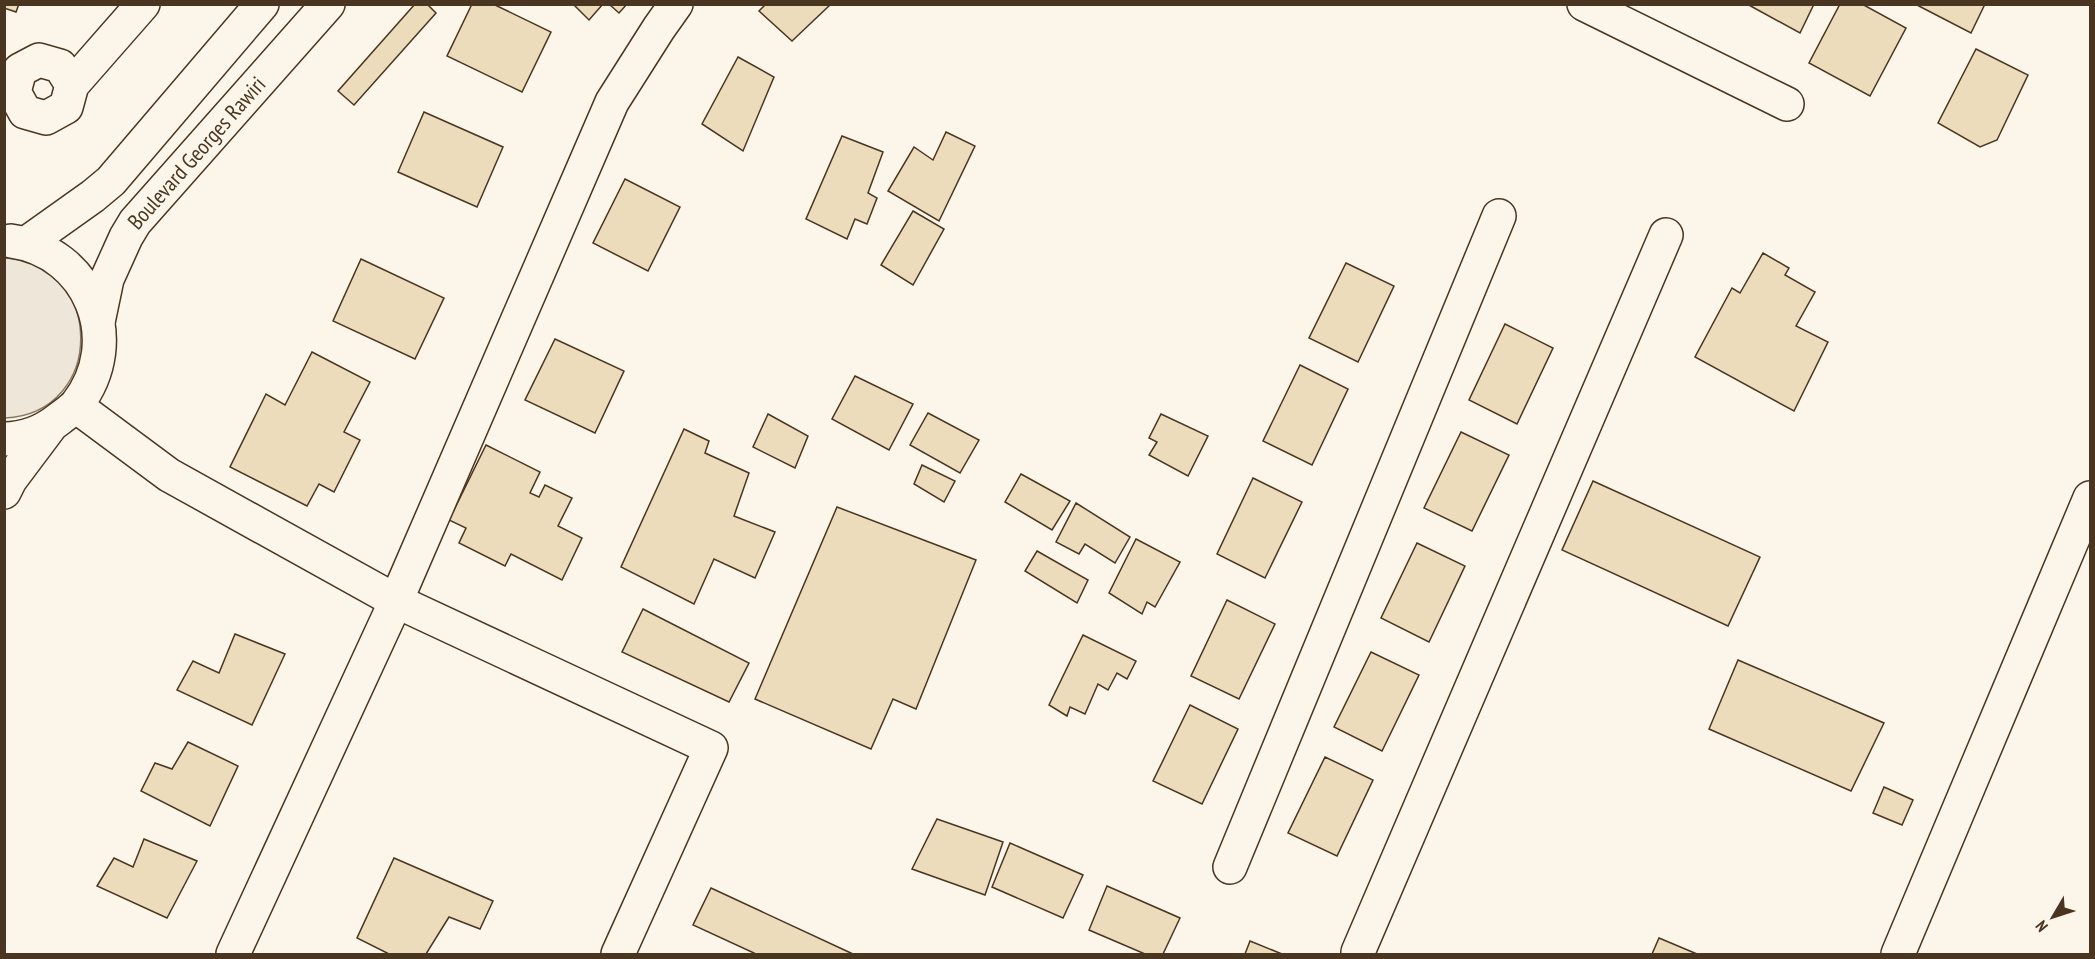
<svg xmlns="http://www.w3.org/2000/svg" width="2095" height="959" viewBox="0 0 2095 959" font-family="'PT Sans Narrow',sans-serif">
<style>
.green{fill:#ede6d9;stroke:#887966;stroke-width:1.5}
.building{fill:#ecdcbc;stroke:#4a3520;stroke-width:1.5}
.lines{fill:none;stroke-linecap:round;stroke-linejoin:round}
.minor-casing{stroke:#4a3520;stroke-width:36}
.major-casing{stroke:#4a3520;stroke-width:36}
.minor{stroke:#fbf6e9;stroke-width:33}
.major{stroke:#fbf6e9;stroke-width:33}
.labels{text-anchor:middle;stroke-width:4.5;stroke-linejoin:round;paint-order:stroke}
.street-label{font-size:22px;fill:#4a3520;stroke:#fbf6e9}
</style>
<rect width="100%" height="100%" fill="#fbf6e9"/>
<path class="green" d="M5 258C105 262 107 413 5 418Z"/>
<g class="building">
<path d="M4 4H19L16 12 4 8Z"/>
<path d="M415 4H427L436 13 354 105 338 91Z"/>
<path d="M472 4H493L551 32 522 92 447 56Z"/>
<path d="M573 4H603L589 20Z"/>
<path d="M609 4H627L619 13Z"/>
<path d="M766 4H831L792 41 759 11Z"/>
<path d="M1747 4H1814L1800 33Z"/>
<path d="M1840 4H1862L1906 28 1870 96 1809 63Z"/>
<path d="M1915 4H1985L1971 33Z"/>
<path d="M1976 49 2028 75 1997 140 1980 147 1938 123Z"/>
<path d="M738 57 774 77 743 151 702 124Z"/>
<path d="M424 112 503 147 477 207 398 172Z"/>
<path d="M946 132 975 146 939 221 888 191 914 147 933 160Z"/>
<path d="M842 136 883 152 868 193 877 198 867 224 855 219 847 239 806 219Z"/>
<path d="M625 179 680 207 648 271 593 243Z"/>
<path d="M913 211 944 229 913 285 881 265Z"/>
<path d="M1763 253 1789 268 1785 275 1815 292 1796 326 1828 342 1794 411 1695 357 1732 288 1740 293Z"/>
<path d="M361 259 444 298 415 359 333 321Z"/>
<path d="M1346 263 1394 286 1358 362 1309 338Z"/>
<path d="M1505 324 1553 348 1517 424 1469 400Z"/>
<path d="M555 339 624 371 595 433 525 400Z"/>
<path d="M312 352 370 382 344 432 360 440 334 492 319 484 307 506 230 467 266 394 285 405Z"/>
<path d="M1300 365 1348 389 1312 465 1263 441Z"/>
<path d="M855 376 913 404 889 450 832 419Z"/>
<path d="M928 413 979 440 960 473 910 445Z"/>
<path d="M768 414 808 436 795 468 753 447Z"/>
<path d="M1161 414 1208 436 1188 476 1149 455 1157 442 1149 438Z"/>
<path d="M684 429 709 441 705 453 749 473 734 516 775 532 755 578 714 559 694 604 621 567Z"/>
<path d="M1461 432 1509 455 1472 531 1424 508Z"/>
<path d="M486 445 540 472 530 493 539 497 545 485 572 498 558 526 582 538 562 580 511 554 505 566 459 543 466 528 449 520Z"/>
<path d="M922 465 955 481 944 502 914 484Z"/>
<path d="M1021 474 1070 501 1052 530 1005 502Z"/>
<path d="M1253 478 1302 502 1265 578 1217 554Z"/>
<path d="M1593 481 1760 557 1728 626 1562 550Z"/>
<path d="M1076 503 1130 537 1115 563 1085 544 1079 554 1056 542Z"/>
<path d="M837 507 976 560 916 709 893 699 871 749 755 699Z"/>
<path d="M1136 539 1180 562 1155 607 1147 602 1142 614 1109 593Z"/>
<path d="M1417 543 1465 566 1429 642 1381 618Z"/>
<path d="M1037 551 1088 580 1077 603 1025 571Z"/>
<path d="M1227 600 1275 624 1239 699 1191 676Z"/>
<path d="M643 609 749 663 729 702 622 652Z"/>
<path d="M235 634 285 654 252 725 177 690 193 661 219 673Z"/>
<path d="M1083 635 1136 661 1127 679 1117 673 1108 690 1098 684 1085 714 1070 707 1067 716 1049 705Z"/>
<path d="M1371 652 1419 675 1382 751 1334 727Z"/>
<path d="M1738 660 1884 723 1851 791 1709 729Z"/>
<path d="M1190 705 1238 729 1202 804 1153 781Z"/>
<path d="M188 742 238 766 210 826 141 791 155 763 172 769Z"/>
<path d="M1325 757 1373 780 1337 856 1288 833Z"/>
<path d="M1884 787 1913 800 1902 825 1873 813Z"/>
<path d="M937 819 1003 842 985 895 912 869Z"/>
<path d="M144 839 197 861 167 918 97 886 114 858 133 867Z"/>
<path d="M1010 843 1083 875 1063 918 992 887Z"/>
<path d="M394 858 493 901 480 929 449 917 426 954H389L357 938Z"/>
<path d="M1107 886 1180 918 1163 954H1145L1089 930Z"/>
<path d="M711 888 853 954H756L693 925Z"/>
<path d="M1659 938 1697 954H1652Z"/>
<path d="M1250 941 1282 954H1245Z"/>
</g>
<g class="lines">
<g class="minor-casing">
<g id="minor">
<path d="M1584 4 1787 104"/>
<path d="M72 85 60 66 39 60 20 70 14 92 25 112 46 118 66 107 72 85 143 4"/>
<path d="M76 406 169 475 396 601 711 748 618 954"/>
<path d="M1230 867 1499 216"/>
<path d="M1358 952 1666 235"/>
<path d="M233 954 396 601 612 102 659 28 676 4"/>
<path d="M1898 954 2090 498"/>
</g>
</g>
<g class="major-casing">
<g id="major">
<path d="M27 243 93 196 111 181 262 4"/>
<path id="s1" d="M98 322 107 279 126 237 135 222 328 4"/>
<path d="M4 439C24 439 44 431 59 419 65 414 72 410 77 404 126 341 90 252 11 241"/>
<path d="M4 492 10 480 49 428"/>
</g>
</g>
<use href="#minor" class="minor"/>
<use href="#major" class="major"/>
</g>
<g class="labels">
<g class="street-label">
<text dy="8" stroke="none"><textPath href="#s1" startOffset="200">Boulevard Georges Rawiri</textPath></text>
</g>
</g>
<rect width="2095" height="959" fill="none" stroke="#4a3520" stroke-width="12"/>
<g transform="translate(2053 917) rotate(231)" stroke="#fbf6e9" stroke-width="4.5" paint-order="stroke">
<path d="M0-4.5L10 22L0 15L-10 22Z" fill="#4a3520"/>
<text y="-9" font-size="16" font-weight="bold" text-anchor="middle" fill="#4a3520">N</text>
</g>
</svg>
